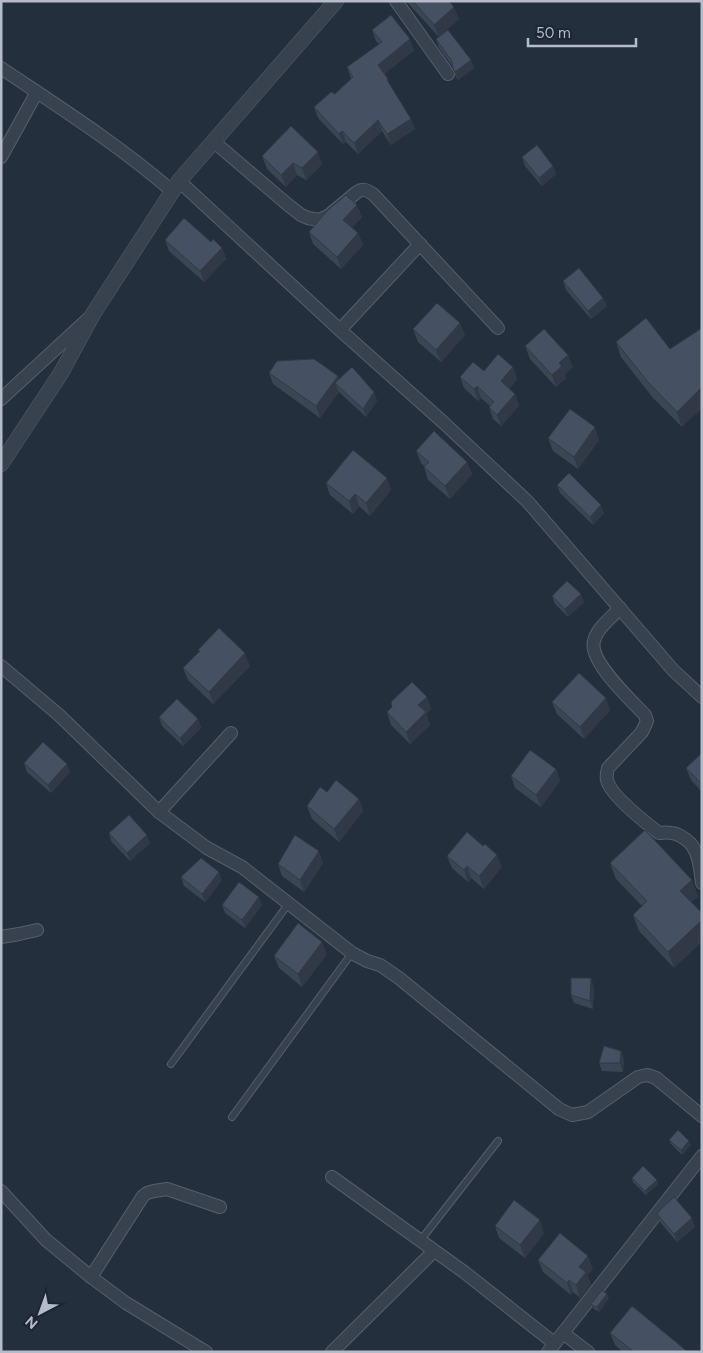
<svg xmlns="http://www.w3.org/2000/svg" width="703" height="1353" viewBox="0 0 703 1353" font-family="Figtree,sans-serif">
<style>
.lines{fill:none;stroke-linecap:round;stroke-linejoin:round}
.service-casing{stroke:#565f6c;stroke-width:8}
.minor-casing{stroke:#565f6c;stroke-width:14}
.tertiary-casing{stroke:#565f6c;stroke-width:16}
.service{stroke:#38414e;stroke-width:6}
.minor{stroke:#38414e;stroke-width:12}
.tertiary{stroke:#38414e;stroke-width:15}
.wall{fill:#3b4654}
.shaded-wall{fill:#303945}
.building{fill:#455162;stroke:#303945}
</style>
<rect width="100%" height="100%" fill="#242f3e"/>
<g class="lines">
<g class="service-casing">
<g id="service">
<path d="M171 1064 289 903"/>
<path d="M232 1117 352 953"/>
<path d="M420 1241 498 1141"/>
</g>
</g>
<g class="minor-casing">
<g id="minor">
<path d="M396 1 448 74"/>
<path d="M1 68C59 107 119 145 172 191"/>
<path d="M213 141 287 204 301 215 308 218 319 220 328 216 357 192C363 188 367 190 373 194L498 328"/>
<path d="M1 157 37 92"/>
<path d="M179 181 340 330 444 423 528 502 673 670 702 697"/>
<path d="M340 330 420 244"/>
<path d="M1 399 88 319"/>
<path d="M620 608C611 618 597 628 594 641 588 661 632 701 645 715L647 721 642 732 608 768C607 772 606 776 607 780 610 795 646 823 659 833 663 833 667 832 671 833 675 833 679 835 682 837 699 845 700 867 702 883"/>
<path d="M1 666 59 715 159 812 207 848 242 867 352 953 367 961 380 965 399 978 559 1109 572 1115 588 1112 638 1077 647 1075 656 1078 702 1116"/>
<path d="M159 812 231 733"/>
<path d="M1 937 19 934 37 930"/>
<path d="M332 1177 464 1272 554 1343"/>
<path d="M1 1191 46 1240 91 1277 126 1303 206 1352"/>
<path d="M91 1277 143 1196 147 1193 154 1191 167 1189 220 1207"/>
<path d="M563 1333 588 1352"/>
<path d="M332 1352 434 1251"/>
<path d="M548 1352 702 1156"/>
</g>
</g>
<g class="tertiary-casing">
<path id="tertiary" d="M1 464 61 373 93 314 179 181 336 1"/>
</g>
<use href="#service" class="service"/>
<use href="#minor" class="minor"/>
<use href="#tertiary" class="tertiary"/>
</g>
<g class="wall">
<path d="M406 1H449L459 19 439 37Z"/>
<path d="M372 30 414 50 384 74 388 79 390 85 415 129 391 145 382 131 358 154 346 142 343 144 318 118 314 107 335 94 351 79 347 67 379 44 376 41Z"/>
<path d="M436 39 474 68 458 80 456 77 452 66 439 48Z"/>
<path d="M262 156 322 164 306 180 297 175 286 187 267 169Z"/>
<path d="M522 157 553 166 556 174 542 186 525 166Z"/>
<path d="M362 217 352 227 358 233 363 245 341 269 313 244 309 232Z"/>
<path d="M165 240 211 242 222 248 226 259 204 282 169 251Z"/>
<path d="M563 281 603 298 607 306 591 319 566 290Z"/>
<path d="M646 318 682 427 653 398 621 357 616 342Z"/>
<path d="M413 329 465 335 441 362 418 342Z"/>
<path d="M525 346 573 367 565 374 566 378 556 387 530 359Z"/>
<path d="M513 367 517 379 509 389 515 394 519 406 501 426 493 419 489 407 490 406 481 398 478 401 464 388 460 377 484 371Z"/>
<path d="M269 373 339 380 374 392 377 401 366 417 339 392 320 418 273 384Z"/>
<path d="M548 438 599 440 578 469 553 451Z"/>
<path d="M416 451 467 462 472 474 450 499 428 480 424 467H425L421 463Z"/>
<path d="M387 478 391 490 370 516 359 506 353 514 330 495 326 483Z"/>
<path d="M557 485 604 513 593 525 560 493Z"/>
<path d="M552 596 584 602 568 617 555 604Z"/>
<path d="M198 650 250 666 213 704 188 680 183 668 199 652Z"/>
<path d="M427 697 431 709 426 714 430 725 410 744 391 725 387 712Z"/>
<path d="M552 702 610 710 584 739 557 714Z"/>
<path d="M159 717 198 719 201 728 183 746 162 726Z"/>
<path d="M702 753V792L691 780 686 768Z"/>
<path d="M24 763 70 772 51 793 27 772Z"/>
<path d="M556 769 560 781 541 807 515 788 511 776Z"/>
<path d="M327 792 359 799 363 811 339 842 312 819 307 806Z"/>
<path d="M109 833 150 843 130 861 111 841Z"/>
<path d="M447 856 502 867 484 889 471 878 468 882 452 868Z"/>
<path d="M323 863 304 892 282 876 278 864Z"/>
<path d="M610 863 698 896 691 902 674 968 639 931 633 915 642 906 616 879Z"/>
<path d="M181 877 222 880 205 902 184 886Z"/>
<path d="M222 905H262L245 928 225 913Z"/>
<path d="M327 954 302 987 279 968 274 956Z"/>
<path d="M594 987 593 1009 574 1003 571 995Z"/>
<path d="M621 1051 624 1060 623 1072 602 1071 599 1063Z"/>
<path d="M669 1140 691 1145 682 1155 671 1144Z"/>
<path d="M632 1178 658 1184 646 1195 633 1182Z"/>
<path d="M657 1214 695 1227 677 1242 660 1222Z"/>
<path d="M495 1226 544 1233 525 1258 499 1238Z"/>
<path d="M538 1260 593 1269 587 1275 591 1284 580 1298 573 1292 571 1295 543 1272Z"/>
<path d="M609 1298 599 1312 597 1310V1311L593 1308 591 1304Z"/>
<path d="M610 1333 688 1352H623L615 1345Z"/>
</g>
<g class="shaded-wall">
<path d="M454 7 459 19 439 37 434 25Z"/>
<path d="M410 39 414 50 382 76 378 65Z"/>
<path d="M471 60 474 68 458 80 455 72Z"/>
<path d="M411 119 415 129 391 145 387 134Z"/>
<path d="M378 120 382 131 358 154 354 143Z"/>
<path d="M342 131 346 142 343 144 339 134Z"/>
<path d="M318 152 322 164 306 180 302 168Z"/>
<path d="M293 163 297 175 286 187 281 175Z"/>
<path d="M553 166 556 174 542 186 539 178Z"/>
<path d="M357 205 362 217 348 232 343 220Z"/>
<path d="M358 233 363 245 341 269 337 257Z"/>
<path d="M222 248 226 259 204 282 200 271Z"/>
<path d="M603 298 607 306 591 319 588 311Z"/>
<path d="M460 323 465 335 441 362 436 350Z"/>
<path d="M568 355 573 367 565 374 566 378 556 387 552 375 559 363Z"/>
<path d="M513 367 517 379 505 393 501 381Z"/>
<path d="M338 376 342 387 335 383 339 392 320 418 316 406Z"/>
<path d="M477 386 481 398 478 401 474 389Z"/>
<path d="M702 387V408L682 427 677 412Z"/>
<path d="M374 392 377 401 366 417 363 409Z"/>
<path d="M515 394 519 406 501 426 497 415Z"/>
<path d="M595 427 599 440 578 469 574 457Z"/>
<path d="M467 462 472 474 450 499 445 486Z"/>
<path d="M387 478 391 490 370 516 366 503Z"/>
<path d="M355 494 359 506 353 514 349 501Z"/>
<path d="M601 505 604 513 593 525 590 517Z"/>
<path d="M581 594 584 602 568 617 565 609Z"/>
<path d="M245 653 250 666 213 704 209 692Z"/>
<path d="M427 697 431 709 426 714 430 725 410 744 406 732 418 705Z"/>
<path d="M606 698 610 710 584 739 580 727Z"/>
<path d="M198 719 201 728 183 746 180 738Z"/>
<path d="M67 764 70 772 51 793 48 785Z"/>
<path d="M556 769 560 781 541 807 536 795Z"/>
<path d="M359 799 363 811 339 842 334 829Z"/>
<path d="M147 835 150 843 130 861 127 853Z"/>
<path d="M319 851 323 863 304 892 300 880Z"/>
<path d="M497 855 502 867 484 889 479 876Z"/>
<path d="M467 866 471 878 468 882 464 870Z"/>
<path d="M219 872 222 880 205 902 202 894Z"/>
<path d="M692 880 698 896 686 907 680 891Z"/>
<path d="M259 897 262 905 245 928 242 920Z"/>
<path d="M702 920V942L674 968 668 952Z"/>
<path d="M322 942 327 954 302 987 298 974Z"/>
<path d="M591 978 594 987 593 1009 590 1001Z"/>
<path d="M621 1051 624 1060 623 1072 620 1063Z"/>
<path d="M689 1141 691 1145 682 1155 681 1150Z"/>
<path d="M657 1180 658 1184 646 1195 645 1191Z"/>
<path d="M692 1218 695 1227 677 1242 674 1234Z"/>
<path d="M540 1220 544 1233 525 1258 520 1245Z"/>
<path d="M588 1256 593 1269 587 1275 591 1284 580 1298 576 1285 579 1267Z"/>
<path d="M569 1280 573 1292 571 1295 567 1283Z"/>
<path d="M607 1294 609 1298 599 1312 597 1307Z"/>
</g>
<g class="building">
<path d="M413 1H449L454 7 434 25Z"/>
<path d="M391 15 410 39 378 65 388 79 387 80 411 119 387 134 378 120 354 143 342 131 339 134 314 107 331 92 335 94 353 77 347 67 382 42 372 30Z"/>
<path d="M448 30 471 60 455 72 453 68 452 61 436 39Z"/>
<path d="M291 126 318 152 302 168 293 163 281 175 262 156Z"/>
<path d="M537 145 553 166 539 178 522 157Z"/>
<path d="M346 195 357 205 343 220 358 233 337 257 309 232 327 211Z"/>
<path d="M184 218 211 242 213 239 222 248 200 271 165 240Z"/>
<path d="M579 268 603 298 588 311 563 281Z"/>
<path d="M437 303 460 323 436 350 413 329Z"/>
<path d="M646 318 670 349 702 328V387L677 412 648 382 616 342Z"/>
<path d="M544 329 568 355 559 363 562 366 552 375 525 346Z"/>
<path d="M498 354 513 367 501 381 515 394 497 415 489 407 494 402 477 386 474 389 460 377 473 362 484 371Z"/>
<path d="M314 359 338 376 316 406 269 373 277 361Z"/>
<path d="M352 367 374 392 363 409 335 383Z"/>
<path d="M570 409 595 427 574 457 548 438Z"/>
<path d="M434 431 467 462 445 486 424 467 429 462 416 451Z"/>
<path d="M353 450 387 478 366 503 355 494 349 501 326 483Z"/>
<path d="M569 473 601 505 590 517 557 485Z"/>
<path d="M567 581 581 594 565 609 552 596Z"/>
<path d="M219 628 245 653 209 692 183 668 200 651 198 650Z"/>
<path d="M579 673 606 698 580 727 552 702Z"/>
<path d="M412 682 427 697 418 705 426 712 406 732 387 712 392 707 391 702Z"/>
<path d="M177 699 198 719 180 738 159 717Z"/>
<path d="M43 742 67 764 48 785 24 763Z"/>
<path d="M530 750 556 769 536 795 511 776Z"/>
<path d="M702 753V784L686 768Z"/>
<path d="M336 780 359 799 334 829 307 806 320 787 327 792Z"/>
<path d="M129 815 147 835 127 853 109 833Z"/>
<path d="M645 830 692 880 680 891 702 913V920L668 952 633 915 647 901 610 863Z"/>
<path d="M467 832 483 846 485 844 497 855 479 876 467 866 464 870 447 856Z"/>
<path d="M295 835 319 851 300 880 278 864Z"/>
<path d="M201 858 219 872 202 894 181 877Z"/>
<path d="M239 882 259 897 242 920 222 905Z"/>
<path d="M298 923 322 942 298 974 274 956Z"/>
<path d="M571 978H591L590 1001 571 995Z"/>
<path d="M604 1046 621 1051 620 1063H599Z"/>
<path d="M678 1130 689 1141 681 1150 669 1140Z"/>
<path d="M643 1166 657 1180 645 1191 632 1178Z"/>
<path d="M674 1197 692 1218 674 1234 657 1214 663 1207Z"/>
<path d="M514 1200 540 1220 520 1245 495 1226Z"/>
<path d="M560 1233 588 1256 579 1267 586 1272 576 1285 569 1280 567 1283 538 1260Z"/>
<path d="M602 1290 607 1294 597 1307 596 1306 595 1307 591 1304Z"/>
<path d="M632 1306 688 1352H634L610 1333Z"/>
</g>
<rect width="703" height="1353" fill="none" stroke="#b4bcc9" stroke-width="5"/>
<g transform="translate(40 1313) rotate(221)" stroke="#1d2633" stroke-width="4" paint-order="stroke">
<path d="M0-4L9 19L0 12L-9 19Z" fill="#b4bcc9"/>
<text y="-8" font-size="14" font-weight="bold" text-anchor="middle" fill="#b4bcc9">N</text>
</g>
<path d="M528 38v8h108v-8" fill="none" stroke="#b4bcc9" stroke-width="2.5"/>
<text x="536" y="38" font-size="15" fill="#b4bcc9" stroke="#1d2633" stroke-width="4" paint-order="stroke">50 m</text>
</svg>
